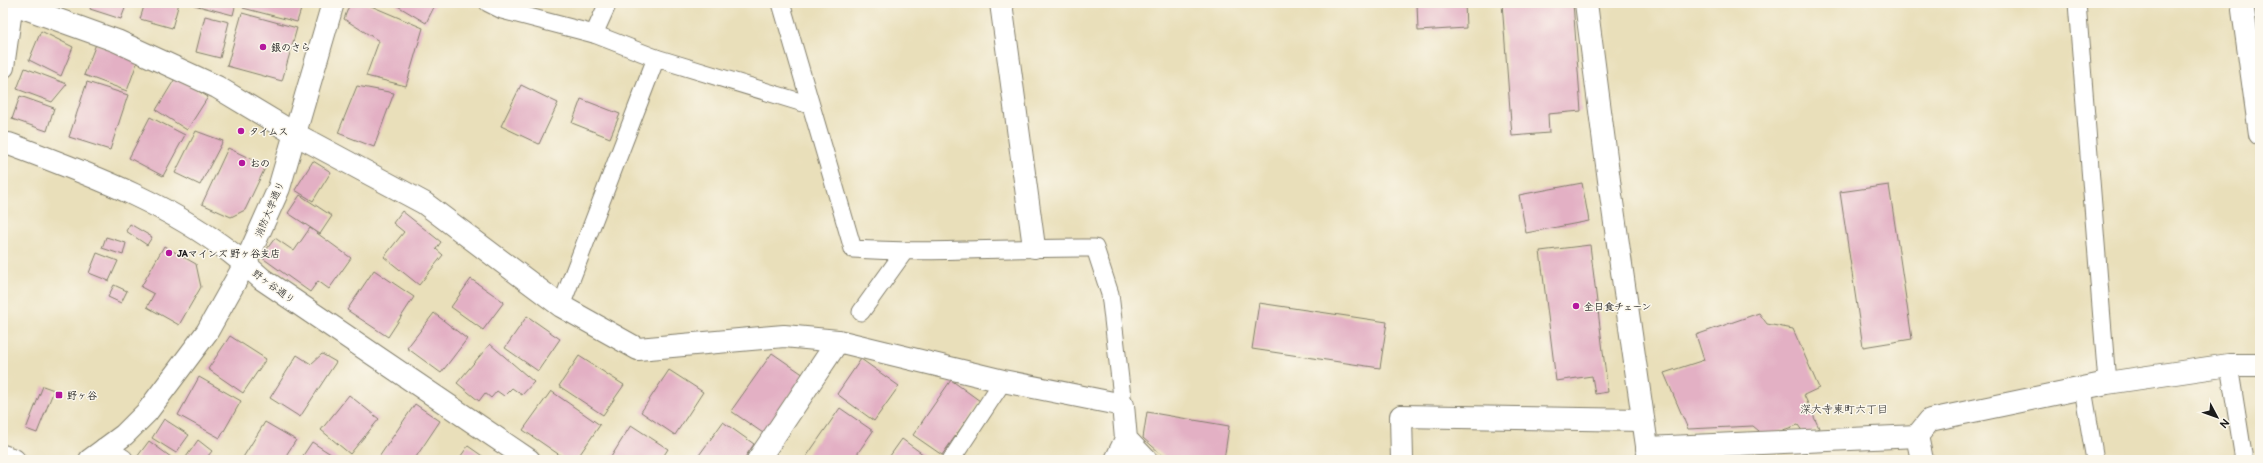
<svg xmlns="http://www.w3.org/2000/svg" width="2263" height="463" viewBox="0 0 2263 463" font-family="'Balsamiq Sans','Klee One',sans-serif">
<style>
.building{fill:#e3b0c4}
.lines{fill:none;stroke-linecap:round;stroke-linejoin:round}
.service-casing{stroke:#827e6b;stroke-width:19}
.minor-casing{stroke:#827e6b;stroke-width:24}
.tertiary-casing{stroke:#827e6b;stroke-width:24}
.service{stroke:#fff;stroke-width:17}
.minor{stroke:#fff;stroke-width:22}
.tertiary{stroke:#fff;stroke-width:22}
.poi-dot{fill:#b5179e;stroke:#fbf7ec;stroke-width:1.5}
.labels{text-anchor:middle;stroke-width:3;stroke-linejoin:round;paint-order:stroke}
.poi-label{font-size:10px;font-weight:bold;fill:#1c1c1c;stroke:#fbf7ec;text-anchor:start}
.street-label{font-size:10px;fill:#1c1c1c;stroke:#fbf7ec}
.neighbourhood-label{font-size:11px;fill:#1c1c1c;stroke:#fbf7ec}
</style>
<rect width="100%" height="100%" fill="#fbf7ec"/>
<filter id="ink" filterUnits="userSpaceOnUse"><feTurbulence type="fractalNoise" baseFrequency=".025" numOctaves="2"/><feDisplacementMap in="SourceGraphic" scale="8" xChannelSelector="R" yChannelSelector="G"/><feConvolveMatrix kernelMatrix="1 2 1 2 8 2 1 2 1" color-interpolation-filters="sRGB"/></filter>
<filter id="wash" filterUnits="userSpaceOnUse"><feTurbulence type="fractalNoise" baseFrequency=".012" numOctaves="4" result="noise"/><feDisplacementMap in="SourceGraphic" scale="16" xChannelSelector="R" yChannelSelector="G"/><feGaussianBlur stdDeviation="0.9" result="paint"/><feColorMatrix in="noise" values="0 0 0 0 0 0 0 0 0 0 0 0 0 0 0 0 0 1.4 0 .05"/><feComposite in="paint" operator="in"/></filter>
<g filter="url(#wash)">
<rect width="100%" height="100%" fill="#e9dfba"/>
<g id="blocks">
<g class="building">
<path d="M92 3H127L121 19 90 9Z"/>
<path d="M145 3H179L172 28 140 19Z"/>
<path d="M194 3H236L233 15 194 5Z"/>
<path d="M244 3H303L297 22 243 8Z"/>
<path d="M350 3H364L423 28 406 86 366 76 379 41 344 19Z"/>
<path d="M397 3H436L426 23 396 5Z"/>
<path d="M1417 3H1465L1466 28 1418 31Z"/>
<path d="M1502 3H1573L1581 111 1548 114 1549 133 1512 136Z"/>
<path d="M242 13 297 28 282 81 227 66Z"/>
<path d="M205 16 229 22 220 58 196 52Z"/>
<path d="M41 31 73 47 61 76 29 60Z"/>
<path d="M96 44 138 60 127 91 84 75Z"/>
<path d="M25 68 67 84 52 102 17 89Z"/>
<path d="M176 77 208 97 187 130 156 110Z"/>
<path d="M87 82 128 95 110 150 69 137Z"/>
<path d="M521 85 558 103 539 144 501 126Z"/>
<path d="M357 86 394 93 374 147 338 133Z"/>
<path d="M20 96 54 108 47 131 12 119Z"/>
<path d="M581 99 620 114 610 138 572 123Z"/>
<path d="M150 117 185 135 163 176 129 158Z"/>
<path d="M196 131 223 141 200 185 175 173Z"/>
<path d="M228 148 266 166 245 210 231 217 202 204Z"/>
<path d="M313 161 331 172 313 201 295 190Z"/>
<path d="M1582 183 1589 221 1526 233 1519 195Z"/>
<path d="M1889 185 1912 339 1863 347 1840 192Z"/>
<path d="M300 195 332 216 320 234 288 213Z"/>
<path d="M402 211 441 242 436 249 443 255 419 285 384 257 404 232 393 223Z"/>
<path d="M130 224 152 237 147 245 126 231Z"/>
<path d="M310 228 351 258 329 289 318 281 310 292 261 257 275 238 294 251Z"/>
<path d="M106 237 126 243 123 255 102 248Z"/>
<path d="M1590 245 1608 392 1595 394 1592 376 1556 381 1540 251Z"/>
<path d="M164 246 196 264 201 287 179 325 147 307 154 294 141 287Z"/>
<path d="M97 253 118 261 109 281 89 273Z"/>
<path d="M374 270 414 297 388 337 347 310Z"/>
<path d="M471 279 504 302 483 330 451 307Z"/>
<path d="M114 285 127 291 121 303 108 297Z"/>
<path d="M1259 303 1387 322 1380 368 1252 349Z"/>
<path d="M434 313 467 339 441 373 407 348Z"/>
<path d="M1759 313 1767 324 1793 329 1819 388 1804 395 1819 428 1805 435 1798 425 1765 436 1753 426 1688 429 1664 373 1704 360 1696 335Z"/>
<path d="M527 316 560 339 538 371 505 348Z"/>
<path d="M230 336 266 359 243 393 208 369Z"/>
<path d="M490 344 534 382 522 395 512 388 504 396 497 391 491 398 485 393 479 401 457 383Z"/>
<path d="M772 353 804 375 763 433 731 411Z"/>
<path d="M322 354 336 362 300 417 270 398 297 355 311 364Z"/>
<path d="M579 356 624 385 603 415 559 386Z"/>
<path d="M861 359 899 386 874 421 837 394Z"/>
<path d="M669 370 703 392 675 435 641 412Z"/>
<path d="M199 377 241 401 220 438 178 415Z"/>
<path d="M951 380 980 401 942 455 913 435Z"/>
<path d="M43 386 54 390 37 433 26 429Z"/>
<path d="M551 391 600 425 576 460H567L523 430Z"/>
<path d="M349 395 379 419 350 454 321 430Z"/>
<path d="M415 404 440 421 414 460H377Z"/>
<path d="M840 408 873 431 853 460H804Z"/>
<path d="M1147 412 1229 426 1224 460H1168L1143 438Z"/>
<path d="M164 419 189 435 176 453 152 438Z"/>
<path d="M265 422 296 440 283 460H244L242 459Z"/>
<path d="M723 422 754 444 743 460H700L697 458Z"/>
<path d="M631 425 668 449 661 460H615L611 457Z"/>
<path d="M902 439 931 460H887Z"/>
<path d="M198 440 212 451 208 456 213 460H184Z"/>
<path d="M149 441 175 460H142L137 457Z"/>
<path d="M312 442 340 460H300Z"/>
<path d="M468 446 488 460H458Z"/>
</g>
</g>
</g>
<g filter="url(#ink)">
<use href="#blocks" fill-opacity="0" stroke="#827e6b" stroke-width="1"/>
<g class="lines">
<g class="service-casing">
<g id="service">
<path d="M488 3 502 10 594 34 656 58 810 105"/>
<path d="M781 3 853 249C934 254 1014 247 1095 248L1110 294 1123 405"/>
<path d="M2077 3 2107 383"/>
<path d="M594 34 608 3"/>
<path d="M561 306 656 58"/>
<path d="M861 312 904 252"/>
<path d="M2229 365 2244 460"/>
<path d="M2083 389 2095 460"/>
<path d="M951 460 1003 381"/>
</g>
</g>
<g class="minor-casing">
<g id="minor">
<path d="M11 3 117 41 217 87 295 134 424 203 561 306 638 349 784 336 838 341 1003 381 1123 405 1126 439 1146 460"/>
<path d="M1001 3 1034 247"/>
<path d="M1586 3 1610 188 1649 460"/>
<path d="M2243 10 2260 134"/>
<path d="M3 67 12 3"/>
<path d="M245 264 262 279 529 460"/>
<path d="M1917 436 1922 460"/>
<path d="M1647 448 1917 436 1930 420 2107 383 2229 365H2260"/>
<path d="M105 449 122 460"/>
<path d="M3 456 14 460"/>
<path d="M758 460 838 341"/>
<path d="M1116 460 1126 439"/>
<path d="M1402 460 1401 416 1643 420"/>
</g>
</g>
<g class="tertiary-casing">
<g id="tertiary">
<path d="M3 144H9C92 175 176 206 245 264"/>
<path d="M90 460 124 435 147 412 207 332 245 264 279 188 333 3"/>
</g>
</g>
<use href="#service" class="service"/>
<use href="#minor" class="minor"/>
<use href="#tertiary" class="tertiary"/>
</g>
</g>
<g class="poi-dot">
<circle cx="263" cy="47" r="4"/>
<circle cx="241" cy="131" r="4"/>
<circle cx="242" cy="163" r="4"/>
<circle cx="169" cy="253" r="4"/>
<circle cx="1576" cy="306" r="4"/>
<rect x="55" y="391" width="8" height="8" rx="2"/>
</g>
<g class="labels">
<g class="poi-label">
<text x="271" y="51">銀のさら</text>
<text x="249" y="135">タイムス</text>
<text x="250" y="167">おの</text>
<text x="177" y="257">JAマインズ 野ヶ谷支店</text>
<text x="1584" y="310">全日食チェーン</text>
<text x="67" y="399">野ヶ谷</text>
</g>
<g class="street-label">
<text transform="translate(269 209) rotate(-67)" y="4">消防大学通り</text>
<text transform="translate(274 286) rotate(36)" y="4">野ヶ谷通り</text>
</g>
<g class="neighbourhood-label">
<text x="1844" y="413">深大寺東町六丁目</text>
</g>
</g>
<rect width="2263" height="463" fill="none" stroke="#fbf7ec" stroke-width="16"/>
<g transform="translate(2217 417) rotate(131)" stroke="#fbf7ec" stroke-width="3" paint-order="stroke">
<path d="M0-3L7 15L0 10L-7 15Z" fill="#1c1c1c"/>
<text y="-6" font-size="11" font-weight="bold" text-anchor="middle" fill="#1c1c1c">N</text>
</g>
</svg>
